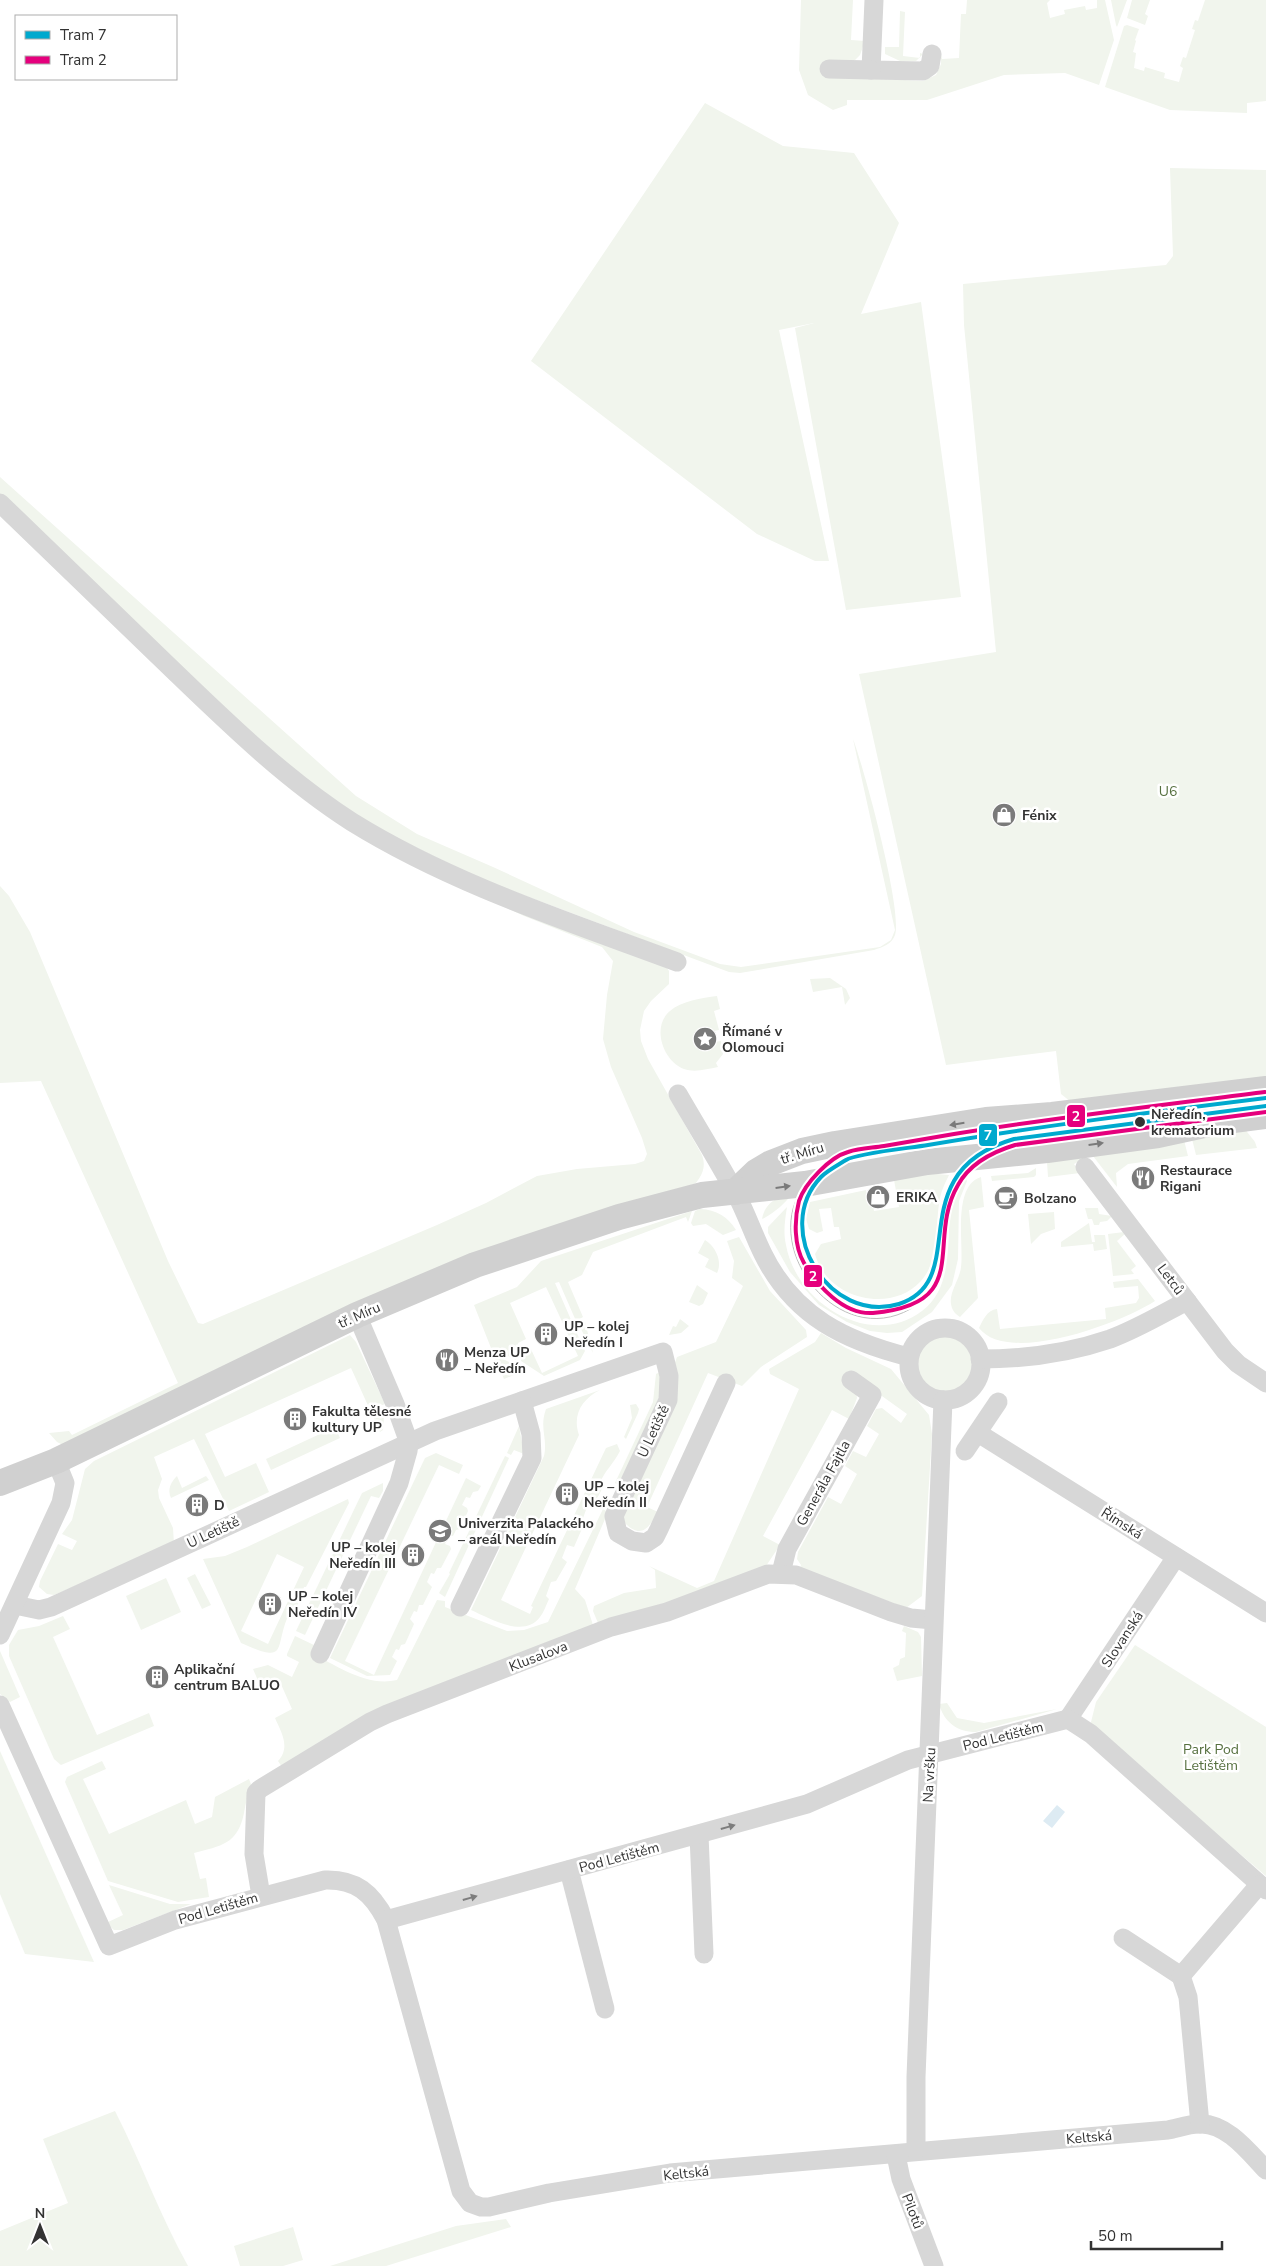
<svg xmlns="http://www.w3.org/2000/svg" width="1266" height="2266" viewBox="0 0 1266 2266" font-family="'Nunito Sans',sans-serif">
<style>
.green{fill:#f1f5ed;fill-rule:evenodd}
.water{fill:#ddebf3}
.lines{fill:none;stroke-linecap:round;stroke-linejoin:round}
.street{stroke:#d7d7d7;stroke-width:19}
.secondary{stroke:#d0d0d0;stroke-width:26}
.tram{stroke:#bebebe;stroke-width:1}
.tram-1-casing{stroke:#fff;stroke-width:8}
.tram-2-casing{stroke:#fff;stroke-width:8}
.tram-1{stroke:#00a9ce;stroke-width:4}
.tram-2{stroke:#e5007d;stroke-width:4}
.oneway{fill:#7a7a7a}
.oneway2{fill:#7d7d7d}
.stop-dot{fill:#333;stroke:#fff;stroke-width:2}
.labels{text-anchor:middle;stroke-width:5;stroke-linejoin:round;paint-order:stroke}
.park-label{font-size:14px;fill:#56703f;stroke:#fff}
.poi-label{font-size:14px;font-weight:bold;fill:#333;stroke:#fff;text-anchor:start}
.stop-label{font-size:14px;font-weight:bold;fill:#333;stroke:#fff;text-anchor:start}
.street-label{font-size:14px;fill:#333;stroke:#fff}
.line-badge{stroke:#fff;stroke-width:2}
.badge-label{font-size:14px;text-anchor:middle;font-weight:bold;fill:#fff}
</style>
<rect width="100%" height="100%" fill="#fff"/>
<g class="green">
<path d="M801 0H853L851 40 865 41 860 55 854 61 885 79 923 81 936 75 941 64V54L942 59 959 58 961 14H966L967 0H1050L1047 3 1050 18 1065 14 1064 10 1085 6 1086 10 1097 8V0H1105L1114 40 1099 85 1065 73 1004 75 927 100H847V105L833 110 808 95 799 70Z"/>
<path d="M1111 0H1127L1117 27 1116 25Z"/>
<path d="M1132 0H1150L1145 14 1148 16 1145 25 1127 18Z"/>
<path d="M1205 0H1266V101L1247 103V113L1170 110 1105 87 1124 26 1127 25 1139 29 1135 40 1136 41 1133 52 1136 53 1134 68 1144 71 1145 67 1165 73 1164 78 1179 82 1183 68 1180 66 1183 57 1186 58 1195 30 1192 29 1195 20 1198 21Z"/>
<path d="M900 11 905 12 903 56 920 58V53L923 54 916 61H900L885 54V47H899Z"/>
<path d="M705 103 783 146 854 153 899 223 861 314 921 302 961 597 846 610 795 328 814 323 779 330 829 561H815L757 534 531 361Z"/>
<path d="M1170 168 1266 170V1078L1071 1102 1061 1094 1056 1051 946 1065 859 674 996 652 964 325 963 284 1166 265 1173 256Z"/>
<path d="M0 477 356 796 417 834 493 867 634 932 720 964 741 967 880 947 891 940 895 930 853 739C864 768 903 911 895 935 892 944 883 947 874 950L740 973 729 972 481 879 363 822 288 767 0 495Z"/>
<path d="M320 807 665 965 669 971V984L651 1001 644 1011 640 1030 641 1041 648 1059 702 1155C706 1166 703 1174 696 1183L63 1445 57 1442 49 1433 69 1431 72 1435 178 1383 41 1081 0 1083V886L9 896 30 932 168 1261 198 1323 203 1324 437 1225 486 1203 537 1176 577 1169 635 1164 644 1161 647 1154 642 1138 611 1067 603 1039 607 995 613 961 602 947 524 916 382 849Z"/>
<path d="M830 978 846 989 850 998 845 1005 842 987 813 992 810 979Z"/>
<path d="M717 996 720 1009 714 1011 719 1030 705 1033 707 1043 721 1041 723 1054 716 1063 718 1067C707 1069 695 1073 684 1069 663 1061 651 1027 670 1011 681 1001 702 998 717 996Z"/>
<path d="M1244 1128 1255 1142 1257 1148 1196 1155 1192 1139Z"/>
<path d="M1184 1140 1188 1156 1128 1164 1116 1173 1117 1187 1093 1156Z"/>
<path d="M1087 1156 1074 1164 1080 1173 1048 1177 1047 1162Z"/>
<path d="M1036 1168V1175L1034 1177 992 1181 991 1176 1028 1173Z"/>
<path d="M926 1173 949 1175C944 1185 940 1194 939 1204 935 1231 940 1259 921 1281 890 1315 826 1298 815 1254L821 1244 841 1239 839 1227H834L831 1208 819 1209 823 1231 817 1233 809 1229 806 1219 810 1202 866 1190 869 1206H873L874 1211 899 1207 894 1180Z"/>
<path d="M965 1176 967 1181 959 1201 958 1259 952 1285 932 1312 902 1332 887 1333 870 1331 847 1322 819 1305 790 1272 768 1233V1227L787 1207C785 1220 783 1232 786 1245 796 1303 870 1350 922 1311 967 1278 934 1195 965 1176Z"/>
<path d="M981 1177 984 1207 969 1210 978 1298 960 1317C955 1314 952 1310 951 1304 949 1292 960 1279 961 1267 964 1244 952 1186 981 1177Z"/>
<path d="M793 1192C788 1201 772 1215 762 1219 765 1202 778 1197 793 1192Z"/>
<path d="M1085 1208H1098L1099 1214 1112 1216 1107 1221 1100 1222 1099 1225H1094L1092 1219H1088Z"/>
<path d="M700 1209C717 1210 727 1216 736 1230L723 1235 706 1224 693 1226 691 1223 695 1211Z"/>
<path d="M692 1211 688 1222 686 1217 593 1252 582 1275 568 1282 583 1317 576 1321 559 1282 555 1283 572 1322 568 1324 570 1330 575 1329 585 1351 580 1360 544 1376 521 1361 522 1351 530 1347 542 1373 578 1356 546 1287 510 1303 526 1339 518 1343 516 1360 491 1348 474 1305 517 1287 541 1261Z"/>
<path d="M1054 1212 1055 1229 1041 1234 1031 1244 1028 1214Z"/>
<path d="M1089 1223 1092 1242H1095L1094 1235H1105L1107 1249 1094 1251 1093 1244 1061 1247V1242Z"/>
<path d="M1124 1232 1126 1233 1117 1241 1136 1266 1131 1270 1134 1274 1113 1276 1108 1234Z"/>
<path d="M739 1237 770 1291 806 1330 807 1337 761 1367 742 1386 708 1373 647 1507 658 1512C649 1528 641 1540 624 1522L623 1508 677 1357 716 1342 743 1286 732 1278 734 1261 727 1241Z"/>
<path d="M705 1240C715 1246 723 1261 717 1273L705 1267 709 1259 698 1253Z"/>
<path d="M1138 1279 1155 1301C1123 1322 1008 1366 979 1328 983 1320 987 1310 997 1309L1000 1329 1106 1319 1105 1308 1136 1303 1139 1298 1138 1286 1114 1288 1113 1282Z"/>
<path d="M697 1285 708 1293 703 1304 699 1306 689 1302Z"/>
<path d="M680 1319 689 1326 681 1333 669 1335 673 1326 676 1327Z"/>
<path d="M585 1322 593 1353 579 1325Z"/>
<path d="M821 1333 846 1348 891 1369 929 1415 932 1434 922 1596 906 1608 800 1568 801 1565 797 1559 798 1552 828 1497 841 1504 857 1474 845 1466 853 1451 866 1457 879 1434 867 1426 876 1409 882 1408 901 1423 907 1414 854 1376 857 1398 849 1419 832 1410 763 1536 780 1545 766 1566 666 1605 598 1623 593 1611 594 1606 624 1593 656 1588 655 1570 649 1566 697 1588 714 1581 799 1389 770 1374 769 1369 815 1342Z"/>
<path d="M350 1335 356 1342 385 1404 380 1406 384 1417 383 1430 380 1432 351 1368 205 1434 225 1477 256 1463 269 1492 229 1511 194 1439 154 1457 162 1479 158 1490 159 1498 173 1528 174 1544 54 1595 47 1594 39 1587 40 1581 58 1544 72 1550 77 1541 62 1534 72 1520 85 1469 94 1461Z"/>
<circle cx="944" cy="1364" r="28"/>
<path d="M493 1354 515 1365 514 1375 504 1379Z"/>
<path d="M660 1372 663 1388 620 1486 615 1483 653 1402 656 1374Z"/>
<path d="M600 1390C582 1399 572 1415 579 1435L501 1600 530 1614 533 1607 531 1606 606 1448 617 1444 620 1451C613 1465 605 1470 600 1483L603 1487 592 1508 587 1507 582 1521 584 1524 574 1547 567 1545 562 1558 567 1562 556 1581 551 1582 546 1596 549 1599C546 1605 544 1612 540 1617 524 1639 489 1618 471 1610L544 1456C548 1438 539 1428 546 1409Z"/>
<path d="M636 1404 639 1409 638 1413 626 1439 624 1437 632 1418 630 1405Z"/>
<path d="M519 1426 524 1454 514 1450 511 1455 507 1453Z"/>
<path d="M335 1427 340 1438 271 1470 266 1459Z"/>
<path d="M436 1453 463 1465 459 1474 439 1465 345 1661 374 1675 466 1478 481 1486 478 1491 473 1492 470 1498 466 1497 462 1505 467 1508 468 1511 460 1529 456 1530 453 1536H449L445 1544 450 1546 451 1549 441 1568H437L434 1574 431 1573 427 1582 432 1587 423 1605H419L417 1612 414 1611 410 1619 414 1624 405 1644 401 1645 399 1650 396 1649 392 1657 397 1661 390 1675 367 1676 330 1658 425 1458Z"/>
<path d="M505 1456 509 1458 445 1597 439 1593 450 1574 449 1573Z"/>
<path d="M177 1476 182 1488 206 1476 209 1480 171 1498C167 1489 171 1482 177 1476Z"/>
<path d="M383 1483V1491L379 1498 371 1496 305 1635 296 1631 362 1493Z"/>
<path d="M348 1499 349 1503 306 1587H304L294 1616H288C274 1649 289 1664 241 1643L203 1559 225 1556 247 1547ZM277 1554 304 1567 268 1644 241 1631Z"/>
<path d="M603 1509 608 1512 575 1589 585 1600 593 1625 282 1767 278 1761C291 1747 281 1732 275 1718L292 1709 280 1682 262 1690 253 1669 268 1665 292 1677 299 1662 287 1656V1654L295 1636 314 1645 311 1653C338 1666 366 1687 397 1680L437 1600 445 1601V1607L507 1631 524 1630 548 1622Z"/>
<path d="M195 1574 211 1605 202 1609 187 1578Z"/>
<path d="M166 1578 181 1612 141 1630 126 1596Z"/>
<path d="M63 1616 70 1629 53 1637 97 1735 149 1713 154 1726 61 1765 54 1759 9 1656V1645L18 1630 39 1626Z"/>
<path d="M904 1626 918 1632 921 1637 922 1676 897 1681 893 1668 899 1665 900 1659 905 1657 906 1633 902 1631Z"/>
<path d="M1135 1645 1266 1727V1876L1090 1726 1096 1702Z"/>
<path d="M0 1651 20 1697 10 1702 0 1694Z"/>
<path d="M947 1703 957 1718 984 1723 1057 1709 976 1732C957 1732 944 1722 939 1704Z"/>
<path d="M0 1751 94 1962 25 1954 0 1894Z"/>
<path d="M102 1761 106 1769 83 1779 109 1834 186 1800 195 1824 212 1817 215 1797 249 1779 252 1787C247 1795 246 1803 244 1813 238 1844 221 1846 194 1853L200 1879 206 1878 209 1897 178 1902 108 1881 65 1782 67 1777Z"/>
<path d="M109 1885 170 1904H191L123 1930H114L106 1923 123 1915Z"/>
<path d="M115 2111C141 2162 160 2216 188 2266H0V2231L68 2203 43 2139Z"/>
<path d="M506 2219 511 2227 386 2266H330L456 2226Z"/>
<path d="M293 2227 303 2260 283 2266H240L234 2246Z"/>
</g>
<path class="water" d="M1057 1805 1065 1812 1052 1828 1043 1821Z"/>
<g class="lines">
<g class="street">
<path d="M874 0 871 70 923 71 930 66 932 54"/>
<path d="M829 69 871 70"/>
<path d="M0 503C59 560 118 617 177 674 232 727 288 781 352 822 452 884 567 921 677 962"/>
<path d="M678 1094C697 1127 717 1159 735 1192 746 1212 753 1234 763 1254 794 1317 846 1341 909 1357"/>
<path d="M1085 1167 1225 1351 1238 1364 1266 1383"/>
<circle cx="945" cy="1364" r="36"/>
<path d="M980 1359C1024 1359 1069 1353 1110 1339 1137 1329 1162 1314 1187 1301"/>
<path d="M978 1433 1266 1613"/>
<path d="M965 1451 998 1402"/>
<path d="M781 1573 787 1549 872 1395 851 1380"/>
<path d="M15 1605 39 1610 51 1607 435 1431 663 1352 669 1376 668 1400 614 1516 618 1533 632 1541 646 1543 655 1537 659 1529 726 1383"/>
<path d="M460 1607 532 1458 531 1434 522 1401"/>
<path d="M0 1635 61 1503 65 1483 56 1461"/>
<path d="M320 1654 399 1483 408 1451 409 1443 395 1404 357 1315"/>
<path d="M0 1705 109 1946 175 1920 325 1880C356 1879 372 1893 386 1920L461 2191 470 2203 481 2207H489L549 2193 670 2173 1168 2130C1178 2128 1189 2124 1199 2124 1226 2122 1249 2152 1266 2170"/>
<path d="M1068 1719 1176 1557"/>
<path d="M699 1835 704 1954"/>
<path d="M569 1870 605 2009"/>
<path d="M261 1896 254 1854 256 1793 260 1789 370 1722 387 1714 611 1627 667 1612 768 1574 796 1575 891 1612 911 1618 933 1620"/>
<path d="M386 1920 807 1804 908 1760 1068 1719 1091 1734 1266 1890"/>
<path d="M1123 1938 1181 1976"/>
<path d="M1200 2124 1188 1997 1181 1976 1259 1885"/>
<path d="M916 2150V2077L943 1400"/>
<path d="M896 2155 901 2179 934 2266"/>
</g>
<g class="secondary">
<path d="M735 1192 756 1172 771 1163 802 1151 835 1144 986 1120 1052 1115 1266 1089"/>
<path d="M0 1483 56 1461 357 1315 475 1265 619 1217 702 1195 805 1184 927 1162 1047 1150 1158 1135 1218 1122 1266 1116"/>
</g>
<path class="tram" d="M864 1155C855 1156 846 1157 838 1160 827 1163 817 1171 810 1179 756 1235 825 1339 897 1315 915 1309 928 1297 937 1281 951 1254 944 1212 953 1181"/>
<g class="tram-1-casing">
<path id="tram-1" d="M1266 1098C1153 1112 1040 1126 928 1145 911 1148 857 1153 846 1160 838 1165 827 1171 821 1177 771 1229 829 1325 899 1304 974 1280 897 1173 1014 1139L1266 1106"/>
</g>
<g class="tram-2-casing">
<path id="tram-2" d="M1265 1092C1161 1105 1058 1117 954 1134 931 1138 907 1142 884 1146 872 1148 860 1148 848 1152 830 1157 805 1183 799 1201 794 1220 794 1246 804 1263 817 1285 843 1315 873 1313 975 1304 925 1241 958 1185 970 1163 992 1152 1015 1145L1266 1112"/>
</g>
<use href="#tram-1" class="tram-1"/>
<use href="#tram-2" class="tram-2"/>
</g>
<defs><path id="oneway-solid" d="M-6-.8H1V-3.2L6.5 0L1 3.2V.8H-6Z" transform="scale(1.25)"/></defs>
<g class="oneway">
<use href="#oneway-solid" transform="translate(957 1124) rotate(171)"/>
<use href="#oneway-solid" transform="translate(1096 1144) rotate(-8)"/>
<use href="#oneway-solid" transform="translate(783 1187) rotate(-8)"/>
</g>
<g class="oneway2">
<use href="#oneway-solid" transform="translate(728 1827) rotate(-16)"/>
<use href="#oneway-solid" transform="translate(470 1898) rotate(-16)"/>
</g>
<defs>
<g id="shop-disc" transform="scale(1.25)"><circle r="9.5" fill="#7a7a7a" stroke="#fff"/><path d="M-5-2.5h2.3a2.7 3.5 0 0 1 5.4 0H5L5.5 6h-11ZM-1.5-2.5h3a1.5 2.3 0 0 0-3 0Z" fill="#fff"/></g>
<g id="sight-disc" transform="scale(1.25)"><circle r="9.5" fill="#7a7a7a" stroke="#fff"/><path d="M0-6L1.8-2.2L6-1.7L2.9 1.2L3.7 5.4L0 3.3L-3.7 5.4L-2.9 1.2L-6-1.7L-1.8-2.2Z" fill="#fff"/></g>
<g id="restaurant-disc" transform="scale(1.25)"><circle r="9.5" fill="#7a7a7a" stroke="#fff"/><path d="M-5-6h1v4h1v-4h1v4h1v-4h1v5L-1.5 .5V6h-2V.5L-5-1ZM5-6V6H3V1.5H1.5Q1.5-4 5-6Z" fill="#fff"/></g>
<g id="cafe-disc" transform="scale(1.25)"><circle r="9.5" fill="#7a7a7a" stroke="#fff"/><path d="M-5.5-4.5H6V0H3Q3 3.5 0 3.5H-2.5Q-5.5 3.5-5.5 0ZM3-3.2v2h1.7v-2ZM-6 4.5H4V6H-6Z" fill="#fff"/></g>
<g id="building-disc" transform="scale(1.25)"><circle r="9.5" fill="#7a7a7a" stroke="#fff"/><path d="M-4-6H4V6H1V3H-1V6H-4ZM-2.5-4.3h1.7v1.8h-1.7ZM.8-4.3h1.7v1.8H.8ZM-2.5-1h1.7V.8h-1.7ZM.8-1h1.7V.8H.8Z" fill="#fff"/></g>
<g id="university-disc" transform="scale(1.25)"><circle r="9.5" fill="#7a7a7a" stroke="#fff"/><path d="M0-5L7-2L0 1L-7-2ZM-4 1L0 2.5L4 1V4Q0 6-4 4Z" fill="#fff"/></g>
</defs>
<g fill-rule="evenodd">
<use href="#shop-disc" x="1004" y="815"/>
<use href="#sight-disc" x="705" y="1039"/>
<use href="#restaurant-disc" x="1143" y="1178"/>
<use href="#shop-disc" x="878" y="1197"/>
<use href="#cafe-disc" x="1006" y="1198"/>
<use href="#building-disc" x="546" y="1334"/>
<use href="#restaurant-disc" x="447" y="1360"/>
<use href="#building-disc" x="295" y="1419"/>
<use href="#building-disc" x="567" y="1494"/>
<use href="#building-disc" x="197" y="1505"/>
<use href="#university-disc" x="440" y="1531"/>
<use href="#building-disc" x="413" y="1555"/>
<use href="#building-disc" x="270" y="1604"/>
<use href="#building-disc" x="157" y="1677"/>
</g>
<circle class="stop-dot" cx="1140" cy="1122" r="6"/>
<g class="labels">
<g class="park-label">
<text x="1168" y="796">U6</text>
<text x="1211" y="1754">Park Pod<tspan x="1211" dy="16">Letištěm</tspan></text>
</g>
<g class="poi-label">
<text x="1022" y="820">Fénix</text>
<text x="722" y="1036">Římané v<tspan x="722" dy="16">Olomouci</tspan></text>
<text x="1160" y="1175">Restaurace<tspan x="1160" dy="16">Rigani</tspan></text>
<text x="896" y="1202">ERIKA</text>
<text x="1024" y="1203">Bolzano</text>
<text x="564" y="1331">UP – kolej<tspan x="564" dy="16">Neředín I</tspan></text>
<text x="464" y="1357">Menza UP<tspan x="464" dy="16">– Neředín</tspan></text>
<text x="312" y="1416">Fakulta tělesné<tspan x="312" dy="16">kultury UP</tspan></text>
<text x="584" y="1491">UP – kolej<tspan x="584" dy="16">Neředín II</tspan></text>
<text x="214" y="1510">D</text>
<text x="458" y="1528">Univerzita Palackého<tspan x="458" dy="16">– areál Neředín</tspan></text>
<text x="396" y="1552" text-anchor="end">UP – kolej<tspan x="396" dy="16">Neředín III</tspan></text>
<text x="288" y="1601">UP – kolej<tspan x="288" dy="16">Neředín IV</tspan></text>
<text x="174" y="1674">Aplikační<tspan x="174" dy="16">centrum BALUO</tspan></text>
</g>
<g class="stop-label">
<text x="1151" y="1119">Neředín,<tspan x="1151" dy="16">krematorium</tspan></text>
</g>
<g class="street-label">
<text transform="translate(802 1153) rotate(-17)" y="5">tř. Míru</text>
<text transform="translate(1171 1279) rotate(53)" y="5">Letců</text>
<text transform="translate(359 1315) rotate(-24)" y="5">tř. Míru</text>
<text transform="translate(653 1431) rotate(-65)" y="5">U Letiště</text>
<text transform="translate(823 1483) rotate(-61)" y="5">Generála Fajtla</text>
<text transform="translate(1122 1523) rotate(32)" y="5">Římská</text>
<text transform="translate(213 1532) rotate(-25)" y="5">U Letiště</text>
<text transform="translate(1122 1639) rotate(-57)" y="5">Slovanská</text>
<text transform="translate(538 1656) rotate(-21)" y="5">Klusalova</text>
<text transform="translate(1003 1736) rotate(-14)" y="5">Pod Letištěm</text>
<text transform="translate(929 1775) rotate(-87)" y="5">Na vršku</text>
<text transform="translate(619 1857) rotate(-15)" y="5">Pod Letištěm</text>
<text transform="translate(218 1908) rotate(-16)" y="5">Pod Letištěm</text>
<text transform="translate(1089 2137) rotate(-5)" y="5">Keltská</text>
<text transform="translate(686 2173) rotate(-6)" y="5">Keltská</text>
<text transform="translate(913 2211) rotate(69)" y="5">Pilotů</text>
</g>
</g>
<g class="line-badge">
<rect x="1066" y="1104" width="20" height="24" rx="5" fill="#e5007d"/>
<rect x="978" y="1123" width="20" height="24" rx="5" fill="#00a9ce"/>
<rect x="803" y="1264" width="20" height="24" rx="5" fill="#e5007d"/>
</g>
<g class="badge-label">
<text x="1076" y="1121">2</text>
<text x="988" y="1140">7</text>
<text x="813" y="1281">2</text>
</g>
<rect x="15" y="15" width="162" height="65" fill="#ffffff" stroke="#adadad"/>
<rect x="25" y="31" width="25" height="8" fill="#00a9ce" stroke="#adadad"/>
<text x="60" y="40" font-size="15" fill="#333333">Tram 7</text>
<rect x="25" y="56" width="25" height="8" fill="#e5007d" stroke="#adadad"/>
<text x="60" y="65" font-size="15" fill="#333333">Tram 2</text>
<g transform="translate(40 2226)" stroke="#ffffff" stroke-width="4" paint-order="stroke">
<path d="M0-4L9 19L0 12L-9 19Z" fill="#333333"/>
<text y="-8" font-size="14" font-weight="bold" text-anchor="middle" fill="#333333">N</text>
</g>
<path d="M1091 2241v8h131v-8" fill="none" stroke="#333333" stroke-width="2.5"/>
<text x="1098" y="2241" font-size="15" fill="#333333" stroke="#ffffff" stroke-width="4" paint-order="stroke">50 m</text>
</svg>
